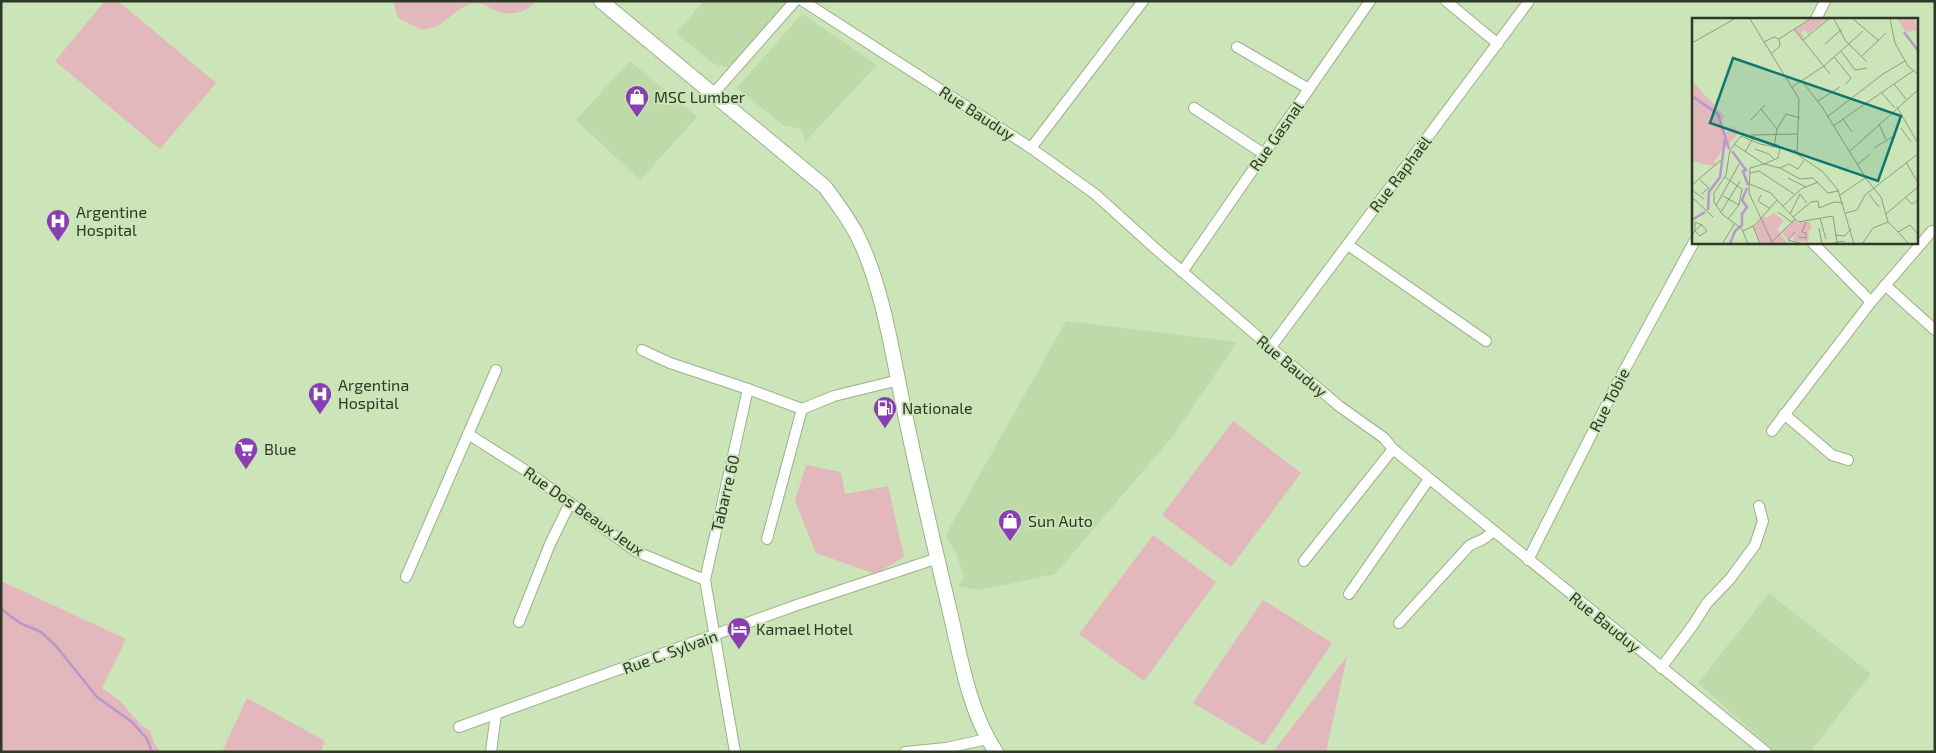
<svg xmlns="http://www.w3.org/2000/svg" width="1936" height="753" viewBox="0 0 1936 753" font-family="'Exo 2',sans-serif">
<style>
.built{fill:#bedaa8}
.green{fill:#e3b8bc}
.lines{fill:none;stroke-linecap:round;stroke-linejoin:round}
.stream{stroke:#b798cb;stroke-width:2.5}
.street-casing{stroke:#9bb289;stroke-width:12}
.secondary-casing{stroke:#9bb289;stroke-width:16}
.street{stroke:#fff;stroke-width:10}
.secondary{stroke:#fff;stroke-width:14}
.labels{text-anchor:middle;stroke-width:4;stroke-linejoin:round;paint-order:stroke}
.poi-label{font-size:16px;fill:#2f3827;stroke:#cbe4b8;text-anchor:start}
.street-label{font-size:16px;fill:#2f3827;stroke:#cbe4b8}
.inset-river{fill:none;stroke:#b798cb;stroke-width:2.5}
.inset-road{fill:none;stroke:#8d9f7e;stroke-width:1}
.view{fill:#0f766e;fill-opacity:0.15;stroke:#0f766e;stroke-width:2.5}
.inset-edge{fill:none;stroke:#2f3827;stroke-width:2.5}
</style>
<rect width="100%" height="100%" fill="#cbe4b8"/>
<g class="built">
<path d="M704 1H789L730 68 714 64 676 33Z"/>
<path d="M804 15 877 65 805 142 802 129 783 125 737 88 799 17Z"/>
<path d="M630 61 697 117 640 180 576 120Z"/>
<path d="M1066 321 1237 342 1173 436 1055 574 980 590 958 586 964 577 956 552 946 538 947 533Z"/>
<path d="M1769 593 1871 674 1810 752H1775L1698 683Z"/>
</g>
<g class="green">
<path d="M105 1H118L216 83 160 149 55 61Z"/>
<path d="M393 1H536C526 12 511 17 497 11 487 7 483 1 472 4 458 7 447 21 435 27 431 28 427 29 423 30L398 18Z"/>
<path d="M1233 421 1301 473 1231 567 1162 515Z"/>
<path d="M806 465 841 472 845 494 888 486 904 557 875 574 816 553 795 501Z"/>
<path d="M1153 535 1216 582 1144 681 1079 634Z"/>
<path d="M1 581 126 639 102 688 121 702 141 725 150 731 154 743 161 752H1Z"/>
<path d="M1263 600 1332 643 1264 745 1193 703Z"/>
<path d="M1347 656 1326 752H1273Z"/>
<path d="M247 698 325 741 321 752H222Z"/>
</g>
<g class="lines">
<path class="stream" d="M1 609 20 623 41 632 56 646 97 697 132 722 147 739 152 752"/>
<g class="street-casing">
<g id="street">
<path d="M803 1 1031 148 1095 194 1157 250 1339 406 1384 438 1393 449 1766 752"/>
<path d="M1446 1 1498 44"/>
<path d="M1816 19 1825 1"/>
<path d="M1237 47 1309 89"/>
<path d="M713 94 795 1"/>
<path d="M1194 108 1264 154"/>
<path d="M1031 148 1143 1"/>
<path d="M1812 242 1871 302"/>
<path d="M1348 245 1486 341"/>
<path d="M1182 272 1370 1"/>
<path d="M1885 285 1935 330"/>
<path d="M1271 347 1529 1"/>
<path d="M642 350 670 363 748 389"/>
<path d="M1784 414 1832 455 1848 460"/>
<path d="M1772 431 1871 302 1932 231"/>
<path d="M468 434 528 472 635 551 705 580"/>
<path d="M767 539 802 409"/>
<path d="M1528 560 1619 380 1694 242"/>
<path d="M1304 561 1393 449"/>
<path d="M406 577 496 370"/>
<path d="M1349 594 1429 479"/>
<path d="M519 622 550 544 570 503"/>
<path d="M1399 623 1469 546C1480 539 1483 542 1493 531"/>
<path d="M1661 668 1693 625 1707 603 1730 579 1755 545 1763 521 1759 506"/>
<path d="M459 727 797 605 938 558"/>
<path d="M491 752 496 714"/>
<path d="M735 752 705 580 748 389 802 409 834 396 899 380"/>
<path d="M905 752 946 748 987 739"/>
</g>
</g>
<g class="secondary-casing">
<path id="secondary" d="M601 1 825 187C838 205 851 221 860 241 884 293 892 353 904 409 918 477 934 545 950 612 961 659 969 712 996 752"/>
</g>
<use href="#street" class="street"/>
<use href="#secondary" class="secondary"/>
</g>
<defs>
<g id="shop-pin" transform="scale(1.25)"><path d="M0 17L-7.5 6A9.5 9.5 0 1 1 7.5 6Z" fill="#893fb1" stroke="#cbe4b8"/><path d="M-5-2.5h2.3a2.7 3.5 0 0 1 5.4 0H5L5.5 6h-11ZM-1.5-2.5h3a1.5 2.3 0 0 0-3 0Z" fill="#fff"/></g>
<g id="hospital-pin" transform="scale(1.25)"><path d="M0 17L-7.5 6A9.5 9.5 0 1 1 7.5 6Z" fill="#893fb1" stroke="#cbe4b8"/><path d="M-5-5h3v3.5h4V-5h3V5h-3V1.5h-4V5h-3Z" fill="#fff"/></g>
<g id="fuel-pin" transform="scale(1.25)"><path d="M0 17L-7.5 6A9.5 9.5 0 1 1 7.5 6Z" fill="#893fb1" stroke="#cbe4b8"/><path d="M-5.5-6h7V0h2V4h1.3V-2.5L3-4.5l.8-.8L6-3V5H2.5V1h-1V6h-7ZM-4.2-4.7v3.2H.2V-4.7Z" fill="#fff"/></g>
<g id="supermarket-pin" transform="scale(1.25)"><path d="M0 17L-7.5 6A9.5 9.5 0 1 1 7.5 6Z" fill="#893fb1" stroke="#cbe4b8"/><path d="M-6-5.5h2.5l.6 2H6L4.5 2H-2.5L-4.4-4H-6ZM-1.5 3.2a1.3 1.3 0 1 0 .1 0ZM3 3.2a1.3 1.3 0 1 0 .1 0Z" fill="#fff"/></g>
<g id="hotel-pin" transform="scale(1.25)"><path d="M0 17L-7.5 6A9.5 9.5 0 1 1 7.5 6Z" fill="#893fb1" stroke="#cbe4b8"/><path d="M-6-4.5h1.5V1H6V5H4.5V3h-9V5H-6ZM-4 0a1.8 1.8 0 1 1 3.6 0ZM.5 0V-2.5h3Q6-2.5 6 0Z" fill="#fff"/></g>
</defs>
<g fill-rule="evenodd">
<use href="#shop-pin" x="637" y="97"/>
<use href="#hospital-pin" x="58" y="221"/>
<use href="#hospital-pin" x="320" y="394"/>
<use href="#fuel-pin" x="885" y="408"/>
<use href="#supermarket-pin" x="246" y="449"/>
<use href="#shop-pin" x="1010" y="521"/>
<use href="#hotel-pin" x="739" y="629"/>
</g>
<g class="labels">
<g class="poi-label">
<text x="654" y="103">MSC Lumber</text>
<text x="76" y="218">Argentine<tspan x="76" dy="18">Hospital</tspan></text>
<text x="338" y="391">Argentina<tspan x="338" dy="18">Hospital</tspan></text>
<text x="902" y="414">Nationale</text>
<text x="264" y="455">Blue</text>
<text x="1028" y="527">Sun Auto</text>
<text x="756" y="635">Kamael Hotel</text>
</g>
<g class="street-label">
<text transform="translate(977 113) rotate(33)" y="6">Rue Bauduy</text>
<text transform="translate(1276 136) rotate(-55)" y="6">Rue Gasnal</text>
<text transform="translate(1400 174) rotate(-53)" y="6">Rue Raphaël</text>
<text transform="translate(1292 366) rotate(40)" y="6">Rue Bauduy</text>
<text transform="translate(1609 400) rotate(-63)" y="6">Rue Tobie</text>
<text transform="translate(725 493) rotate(-77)" y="6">Tabarre 60</text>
<text transform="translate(584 511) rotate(35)" y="6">Rue Dos Beaux Jeux</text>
<text transform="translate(1605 622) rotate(39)" y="6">Rue Bauduy</text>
<text transform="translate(670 652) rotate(-20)" y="6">Rue C. Sylvain</text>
</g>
</g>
<g transform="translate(1692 18)">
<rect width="226" height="226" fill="#cbe4b8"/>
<path d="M119 1H136L116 16 113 12 109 14 112 20 110 21 102 12ZM205 1H222L226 12 214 14ZM0 63 33 99 29 103 34 115 41 108 47 114 22 143 24 145 22 148 0 143ZM82 195 92 203 85 211 96 226H69L62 210 72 198 75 200ZM103 202 107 208 108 204H118L120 211 117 212 116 224 102 223 101 218 96 222 92 218 90 213Z" fill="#e3b8bc"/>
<path class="inset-river" d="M212 14 227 34M0 78 26 96 37 131M40 133 54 152 51 153 56 167M16 192 17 174 28 159 33 121M0 202 13 194M38 226 43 213 50 207V196L55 189 50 182 55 170"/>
<path class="inset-road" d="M58 1 107 81 105 136 131 154 146 172 162 226M142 1 153 22 175 44M161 1 187 23M198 1 203 25 216 48 227 57M102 11 138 56M87 21 118 1M111 22 137 1M72 24 82 19 87 21M0 25 42 1M133 26 150 11M149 33 163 52 175 50M79 36 88 28 87 21M170 38 194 15M142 39 159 60 154 66M110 63 130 89 175 162 189 179 196 204 206 214 218 207 227 217M202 66 214 81M100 69 132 48 171 13M189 74 203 90M126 83 148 69M205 89 227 127M69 91 85 111M135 99 191 56 213 43M151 101 160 114M59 102 73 87M187 106 194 122M141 108 221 53M209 110 219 124M59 117 106 116M42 126 72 146 86 140 88 130M82 129 85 111 94 96 108 100M182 130 202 118M63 131 77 136 82 141M53 134 63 117M157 134 227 71M214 144 227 167M165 147 178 136M88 150 108 161 121 160 136 175 146 173M58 155 67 153 102 176M33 159 50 171 47 187 36 201M96 160 114 169M8 162 17 170 9 176M58 166 79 175 85 182M0 167 29 142M0 172 12 181M177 176 187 189M69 177 66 183 77 190M148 177 173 160M31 178 47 187M0 179 21 199M213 179 220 186 227 181M24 188 47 146M91 188 109 171 126 164M29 194 48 163M86 194 101 205M154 195 165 192 173 177 227 135M98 196 108 176 115 185M194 196 227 168M101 199 119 184 126 183 127 190 142 184 151 185M128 200 134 221M61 208 68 226M127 210 130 226M51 213 63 207 85 182 106 204 141 198 145 224M103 214 96 222 111 226M206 214 217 226M0 217 3 213 9 207H10L15 213 8 218 3 213V204L10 207M143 217 153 218 159 211M106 219 114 220V215L110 214 114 204M80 224 103 201M30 226 43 205M56 226 50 211 30 196 22 184V175L34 157 38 132 49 118 68 126 104 133M81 226 57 175 58 150 72 146 88 150 97 146 106 151 112 142M137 226 151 223 154 226M170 226 181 210 196 204"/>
<path class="view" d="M41 40 209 98 186 163 18 105Z"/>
<rect width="226" height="226" class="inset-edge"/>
</g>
<rect width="1936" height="753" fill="none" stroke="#2f3827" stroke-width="5"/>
</svg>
